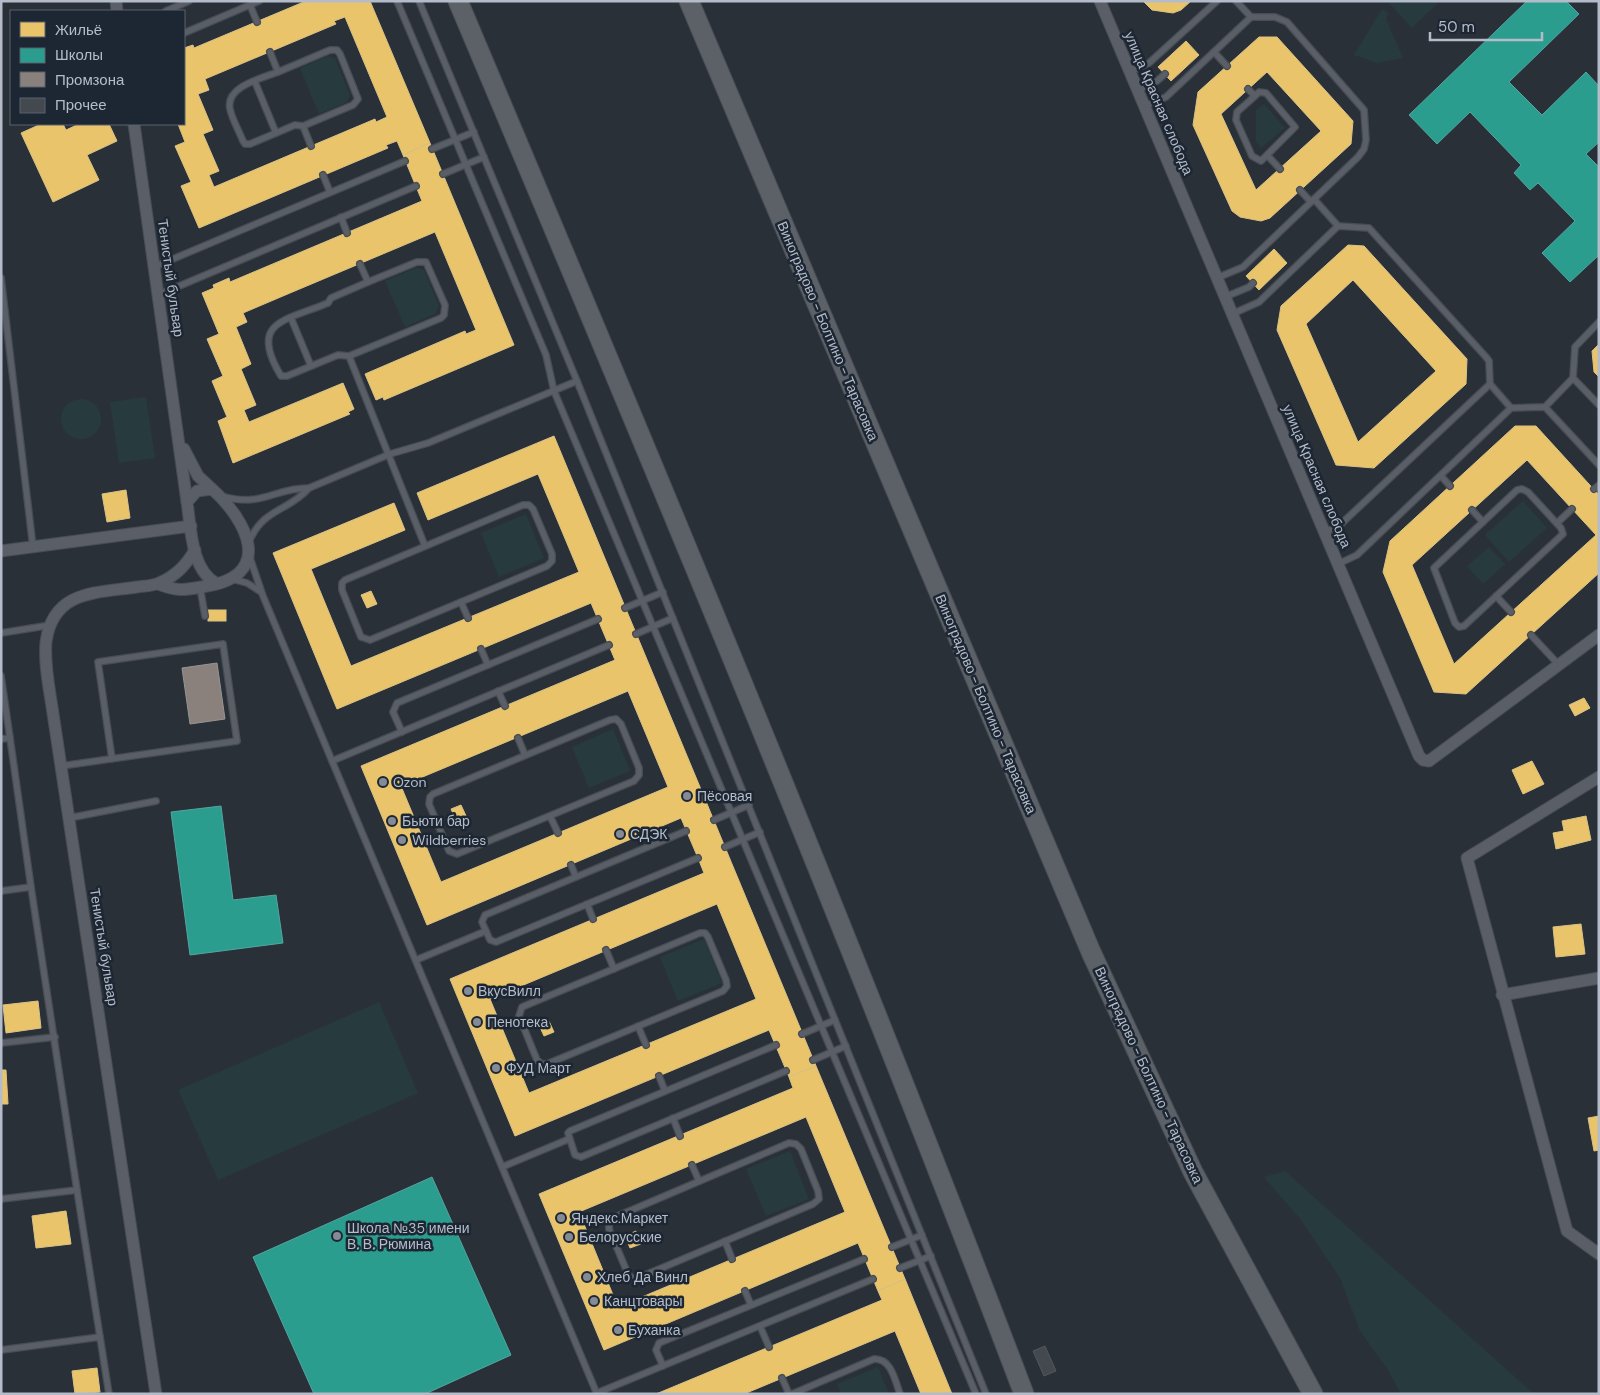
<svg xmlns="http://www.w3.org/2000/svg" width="1600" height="1395" viewBox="0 0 1600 1395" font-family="'DM Sans',sans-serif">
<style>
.green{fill:#273a3e}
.homes{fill:#e9c46a;stroke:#d9c286;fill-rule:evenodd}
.schools{fill:#2a9d8f;stroke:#53a6a0}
.industry{fill:#8a817c;stroke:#979393}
.building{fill:#444950;stroke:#52575f}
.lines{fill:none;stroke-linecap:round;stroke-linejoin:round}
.lane-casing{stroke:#484c53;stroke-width:8}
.street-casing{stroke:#484c53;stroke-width:13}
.primary-casing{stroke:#484c55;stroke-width:21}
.lane{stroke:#5a5e66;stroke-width:5.5}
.street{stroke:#5a5e66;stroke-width:11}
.primary{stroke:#5c6168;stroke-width:19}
.poi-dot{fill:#848b96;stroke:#1d2633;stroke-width:2}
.labels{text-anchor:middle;stroke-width:5;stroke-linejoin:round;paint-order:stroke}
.street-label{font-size:14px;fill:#b4bcc9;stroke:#1d2633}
.poi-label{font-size:14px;fill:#b4bcc9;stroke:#1d2633;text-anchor:start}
</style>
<rect width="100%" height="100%" fill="#2a3038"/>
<g class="green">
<path d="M1387 1H1440L1412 28Z"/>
<path d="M1382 9 1388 13 1386 19 1403 58 1377 63 1354 55Z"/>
<path d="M328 56 335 58 350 95 347 102 319 114 300 68Z"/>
<path d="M1264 104 1285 128 1261 148 1256 142V110Z"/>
<path d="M416 268 424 270 439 306 435 314 405 327 385 281Z"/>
<path d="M146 397 155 458 119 463 110 402Z"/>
<circle cx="81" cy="419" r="20"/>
<path d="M1523 501 1547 528 1509 562 1485 535Z"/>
<path d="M526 514 544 558 499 577 481 533Z"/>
<path d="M1489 547 1505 564 1483 584 1467 566Z"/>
<path d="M613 729 630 771 589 788 572 747Z"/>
<path d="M704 939 722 983 678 1001 660 957Z"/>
<path d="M379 1002 418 1093 218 1180 178 1090Z"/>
<path d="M790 1151 809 1199 766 1216 746 1169Z"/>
<path d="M1285 1171 1534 1394H1401L1388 1370 1360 1331 1340 1278 1301 1220 1264 1177Z"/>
<path d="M878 1367 889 1394H842L837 1384Z"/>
</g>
<g class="homes">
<path d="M306 1H370L430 143 403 155 397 141 386 145 388 148 199 228 181 186 191 182 175 146 185 142 178 124H184V48L193 45 194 48ZM345 17 387 117 376 122 375 119 214 187 209 175 219 171 203 134 213 130 198 94 209 90 205 79 336 24 334 21Z"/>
<path d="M1143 1H1191L1181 10 1173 13 1152 10Z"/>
<path d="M1259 37H1277L1353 121 1351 144 1270 218 1261 221 1240 217 1232 211 1193 125 1198 92ZM1267 72 1321 131 1256 190 1221 114Z"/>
<path d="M1186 41 1199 55 1171 81 1158 67Z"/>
<path d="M41 124H63L66 130 79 124H109L117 141 87 155 99 180 53 202 21 133Z"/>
<path d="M430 143 514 345 384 400 383 397 376 400 365 374 465 331 466 334 476 330 435 232 290 293 243 313 247 322 236 327 251 364 241 369 256 405 244 410 249 422 343 383 354 409 348 412 350 414 233 463 218 421 227 417 212 381 223 376 207 339 219 334 202 293 214 288 213 285 229 278 230 282 422 201 403 155Z"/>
<path d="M1348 245 1364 246 1467 359 1466 384 1374 468 1336 465 1277 330 1281 306ZM1353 280 1436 371 1358 442 1306 324Z"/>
<path d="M1274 249 1287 263 1259 290 1246 276Z"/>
<path d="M1599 344V377L1594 372 1592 351Z"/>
<path d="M1515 426H1536L1599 495V573L1466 694 1434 692 1383 572 1390 541ZM1527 460 1596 535 1454 664 1412 565Z"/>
<path d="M554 436 816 1066 789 1077 769 1030 515 1136 450 979 704 873 698 858 681 818 427 925 361 766 615 660 591 603 337 709 273 553 394 503 405 530 311 569 351 666 579 572 538 474 428 520 417 493ZM628 691 668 787 441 882 401 786ZM717 904 756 999 529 1093 490 999Z"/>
<path d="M126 490 130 518 107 522 102 494Z"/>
<path d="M371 591 377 604 367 608 361 595Z"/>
<rect x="208" y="610" width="18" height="11"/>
<path d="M1584 698 1590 708 1575 716 1569 705Z"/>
<path d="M1532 761 1544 784 1523 794 1512 770Z"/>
<path d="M461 805 467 818 457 823 451 809Z"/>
<path d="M1586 816 1591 840 1556 849 1553 833 1564 831 1562 821Z"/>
<path d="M1581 924 1585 954 1556 957 1553 927Z"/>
<path d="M38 1001 41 1028 6 1033 3 1005Z"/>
<path d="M548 1019 554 1032 544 1036 538 1023Z"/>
<path d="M816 1066 905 1279 878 1291 858 1243 604 1350 539 1194 793 1088 789 1077ZM806 1117 845 1212 618 1307 579 1212Z"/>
<path d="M1 1070H6L8 1104H1Z"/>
<path d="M1599 1116V1150L1594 1151 1588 1118Z"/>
<path d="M66 1211 71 1244 36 1248 32 1216Z"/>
<path d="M636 1231 641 1244 630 1248 625 1236Z"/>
<path d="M905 1279 952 1394H921L895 1331 744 1394H656L882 1300 878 1291Z"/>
<path d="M97 1368 100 1392 75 1394 72 1371Z"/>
</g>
<g class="schools">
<path d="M1527 1H1566L1579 14 1509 82 1542 115 1586 72 1599 86V142L1586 154 1599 167V255L1570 282 1542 253 1575 221 1538 183 1530 190 1514 173 1521 165 1470 112 1437 144 1409 115Z"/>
<path d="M221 806 233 900 276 895 283 943 190 955 171 812Z"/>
<path d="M432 1177 511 1355 425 1394H314L253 1257Z"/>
</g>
<path class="industry" d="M217 663 225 719 190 724 182 668Z"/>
<path class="building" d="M1045 1346 1056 1371 1044 1376 1033 1351Z"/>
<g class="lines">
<g class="lane-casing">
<g id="lane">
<path d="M397 1 546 355 554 391 562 410 976 1394"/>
<path d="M419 1 577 381 986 1394"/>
<path d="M1236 1 1251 17"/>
<path d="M250 5 257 22"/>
<path d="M166 11 189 1"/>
<path d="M184 33 259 1"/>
<path d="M270 52 278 72 330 50H337L340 54 358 99 353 105 303 126 311 146"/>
<path d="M1214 52 1227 66"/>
<path d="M278 72C263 78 225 86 230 109 232 119 239 131 243 141L245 144H250L295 125 303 126"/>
<path d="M1130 72 1149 63 1217 1"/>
<path d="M255 82 276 133"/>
<path d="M1248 89 1255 96 1237 112 1236 120 1252 156 1261 161 1295 127 1266 93 1259 92 1255 96"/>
<path d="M1138 90 1157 81 1165 74"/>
<path d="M1144 106 1166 97 1251 17H1275L1287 22 1364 110 1366 140 1364 149 1358 157 1243 267 1217 278"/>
<path d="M432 149 474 132"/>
<path d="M1268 156 1280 169"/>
<path d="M443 174 484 157"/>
<path d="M323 175 330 192"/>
<path d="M1300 190 1311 202"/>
<path d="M1314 199 1338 226"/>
<path d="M341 217 347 233"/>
<path d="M360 264 368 282 417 262H426L445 305 444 315 441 318 349 356 425 546"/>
<path d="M154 267 405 161"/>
<path d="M1 278 33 547"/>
<path d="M158 295 416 186"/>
<path d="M1225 297 1249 287 1253 283"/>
<path d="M1232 314 1259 302 1338 226 1369 228 1486 357 1489 361 1490 384 1511 408"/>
<path d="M291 318 311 366"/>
<path d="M1599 322 1575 347 1573 378 1599 405"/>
<path d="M349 356 338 355 287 376H281C248 321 285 321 328 303L331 298 368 282"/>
<path d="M1545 407 1573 378"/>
<path d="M1441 476 1450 486"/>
<path d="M1522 489 1528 492 1561 528 1563 534 1464 626 1459 627 1455 623 1434 568 1517 490Z"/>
<path d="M1594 489 1599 485"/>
<path d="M221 496C263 508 273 488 309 488L390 454 428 443 577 381"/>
<path d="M523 505H529L533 509 552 554V561L547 566 370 640 361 637 342 590V583L345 580Z"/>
<path d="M1472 510 1483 522"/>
<path d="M1557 523 1572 509"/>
<path d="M1324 533 1341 524 1490 384"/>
<path d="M249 542C263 508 288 512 309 488"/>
<path d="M250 558 263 596 597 1394"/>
<path d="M1338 564 1357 555 1511 408 1545 407 1599 465"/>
<path d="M232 579 247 583 261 592"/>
<path d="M200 587 205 616"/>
<path d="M1496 596 1511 612"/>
<path d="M461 602 468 618"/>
<path d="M625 608 663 592"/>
<path d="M1 633 51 625"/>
<path d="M636 634 673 618"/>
<path d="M1531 635 1559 665"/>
<path d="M481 649 488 665"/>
<path d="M1 676 10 738 1 739"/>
<path d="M498 691 505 706"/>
<path d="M616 719 621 724 639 768V775L634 781 457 854 449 851 429 804 430 797 433 794 610 720Z"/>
<path d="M402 732 393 712 397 703 598 619"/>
<path d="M518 738 525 755"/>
<path d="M332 761 609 645"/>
<path d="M61 766 237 741 223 644 98 662 112 759"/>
<path d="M550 816 558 833"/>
<path d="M69 818 156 801"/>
<path d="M714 820 749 805"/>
<path d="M686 831 485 915 482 922 490 940 496 942 698 858"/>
<path d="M725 847 760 832"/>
<path d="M571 865 576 877"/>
<path d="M1 891 31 887 10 738"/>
<path d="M587 904 593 919"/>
<path d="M700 933H705L708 937 726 980 727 986 723 991 547 1064H542L537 1060 519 1016 522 1007Z"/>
<path d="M606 950 614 969"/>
<path d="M416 960 486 931"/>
<path d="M638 1026 646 1045"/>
<path d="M802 1034 835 1020"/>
<path d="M1 1043 55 1037"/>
<path d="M776 1045 570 1131 568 1133 575 1155 581 1157 786 1071"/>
<path d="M813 1060 846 1046"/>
<path d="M659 1076 665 1091"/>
<path d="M673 1118 680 1136"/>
<path d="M789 1143 796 1144 801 1149 818 1191 819 1199 813 1204 638 1278H632L628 1274 609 1229V1222L613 1218Z"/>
<path d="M692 1165 699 1181"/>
<path d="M502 1167 569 1139"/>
<path d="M77 1190 100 1337"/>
<path d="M1 1199 77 1190 31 887"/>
<path d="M725 1241 732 1259"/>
<path d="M892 1247 922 1235"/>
<path d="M900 1268 931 1256"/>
<path d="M745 1291 751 1305"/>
<path d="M760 1326 769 1347"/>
<path d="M1 1350 100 1337 109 1394"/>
<path d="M663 1366 656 1350 659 1343 864 1259"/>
<path d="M782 1378 789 1394"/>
<path d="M597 1393 873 1279"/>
<path d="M792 1394 874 1359C891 1358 895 1380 900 1394"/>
</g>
</g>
<g class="street-casing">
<g id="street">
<path d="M116 1 117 11"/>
<path d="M1100 1 1419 756 1423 760 1429 761 1599 635"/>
<path d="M134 124 187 502"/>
<path d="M184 449 198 476 212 489"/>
<path d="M1 551 191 526"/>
<path d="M158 584C179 592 184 590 207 586 274 575 248 521 212 489L197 491 187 502C191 529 191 570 217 584"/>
<path d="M1599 777 1467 858 1567 1231 1599 1254"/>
<path d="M1502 995 1599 978"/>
<path d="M156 1394 52 707C49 687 44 663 46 642 53 590 96 593 137 587 144 586 153 586 159 583 176 576 186 565 195 550"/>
</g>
</g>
<g class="primary-casing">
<g id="primary">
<path d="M458 1C653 463 846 925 1024 1394"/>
<path d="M689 1 1091 952 1193 1172 1313 1394"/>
</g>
</g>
<use href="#lane" class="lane"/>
<use href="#street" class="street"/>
<use href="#primary" class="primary"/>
</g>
<g class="poi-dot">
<circle cx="383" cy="782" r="5"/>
<circle cx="687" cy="796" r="5"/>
<circle cx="392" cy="821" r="5"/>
<circle cx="620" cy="834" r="5"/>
<circle cx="402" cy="840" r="5"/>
<circle cx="468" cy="991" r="5"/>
<circle cx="477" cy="1022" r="5"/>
<circle cx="496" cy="1068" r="5"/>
<circle cx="561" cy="1218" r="5"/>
<circle cx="337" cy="1236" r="5"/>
<circle cx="569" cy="1237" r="5"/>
<circle cx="587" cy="1277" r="5"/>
<circle cx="594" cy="1301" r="5"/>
<circle cx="618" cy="1330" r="5"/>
</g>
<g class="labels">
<g class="street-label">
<text transform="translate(1159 103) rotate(67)" y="5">улица Красная слобода</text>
<text transform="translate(171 278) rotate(82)" y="5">Тенистый бульвар</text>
<text transform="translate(828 331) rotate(67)" y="5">Виноградово - Болтино - Тарасовка</text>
<text transform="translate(1317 476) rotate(67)" y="5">улица Красная слобода</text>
<text transform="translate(986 704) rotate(67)" y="5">Виноградово - Болтино - Тарасовка</text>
<text transform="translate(104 947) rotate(81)" y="5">Тенистый бульвар</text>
<text transform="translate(1149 1075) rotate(65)" y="5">Виноградово - Болтино - Тарасовка</text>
</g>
<g class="poi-label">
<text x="393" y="787">Ozon</text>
<text x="697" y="801">Пёсовая</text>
<text x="402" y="826">Бьюти бар</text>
<text x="630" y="839">СДЭК</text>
<text x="412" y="845">Wildberries</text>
<text x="478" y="996">ВкусВилл</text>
<text x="487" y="1027">Пенотека</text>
<text x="506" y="1073">ФУД Март</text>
<text x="571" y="1223">Яндекс.Маркет</text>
<text x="347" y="1233">Школа №35 имени<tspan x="347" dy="16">В. В. Рюмина</tspan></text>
<text x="579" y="1242">Белорусские</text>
<text x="597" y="1282">Хлеб Да Винл</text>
<text x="604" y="1306">Канцтовары</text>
<text x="628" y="1335">Буханка</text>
</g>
</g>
<rect width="1600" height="1395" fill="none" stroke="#b4bcc9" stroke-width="5"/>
<rect x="10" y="10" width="175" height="115" fill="#1d2633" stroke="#59626f"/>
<rect x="20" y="22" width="25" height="15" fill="#e9c46a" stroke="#59626f"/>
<text x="55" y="35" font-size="15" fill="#b4bcc9">Жильё</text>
<rect x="20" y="48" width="25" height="15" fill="#2a9d8f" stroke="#59626f"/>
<text x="55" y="60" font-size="15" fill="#b4bcc9">Школы</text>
<rect x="20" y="72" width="25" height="15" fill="#8a817c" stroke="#59626f"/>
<text x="55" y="85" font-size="15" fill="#b4bcc9">Промзона</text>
<rect x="20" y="98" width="25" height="15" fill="#444950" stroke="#59626f"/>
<text x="55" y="110" font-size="15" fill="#b4bcc9">Прочее</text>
<path d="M1430 32v8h112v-8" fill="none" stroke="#b4bcc9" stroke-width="2.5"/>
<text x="1438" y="32" font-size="15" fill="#b4bcc9" stroke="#1d2633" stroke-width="4" paint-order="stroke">50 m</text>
</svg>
